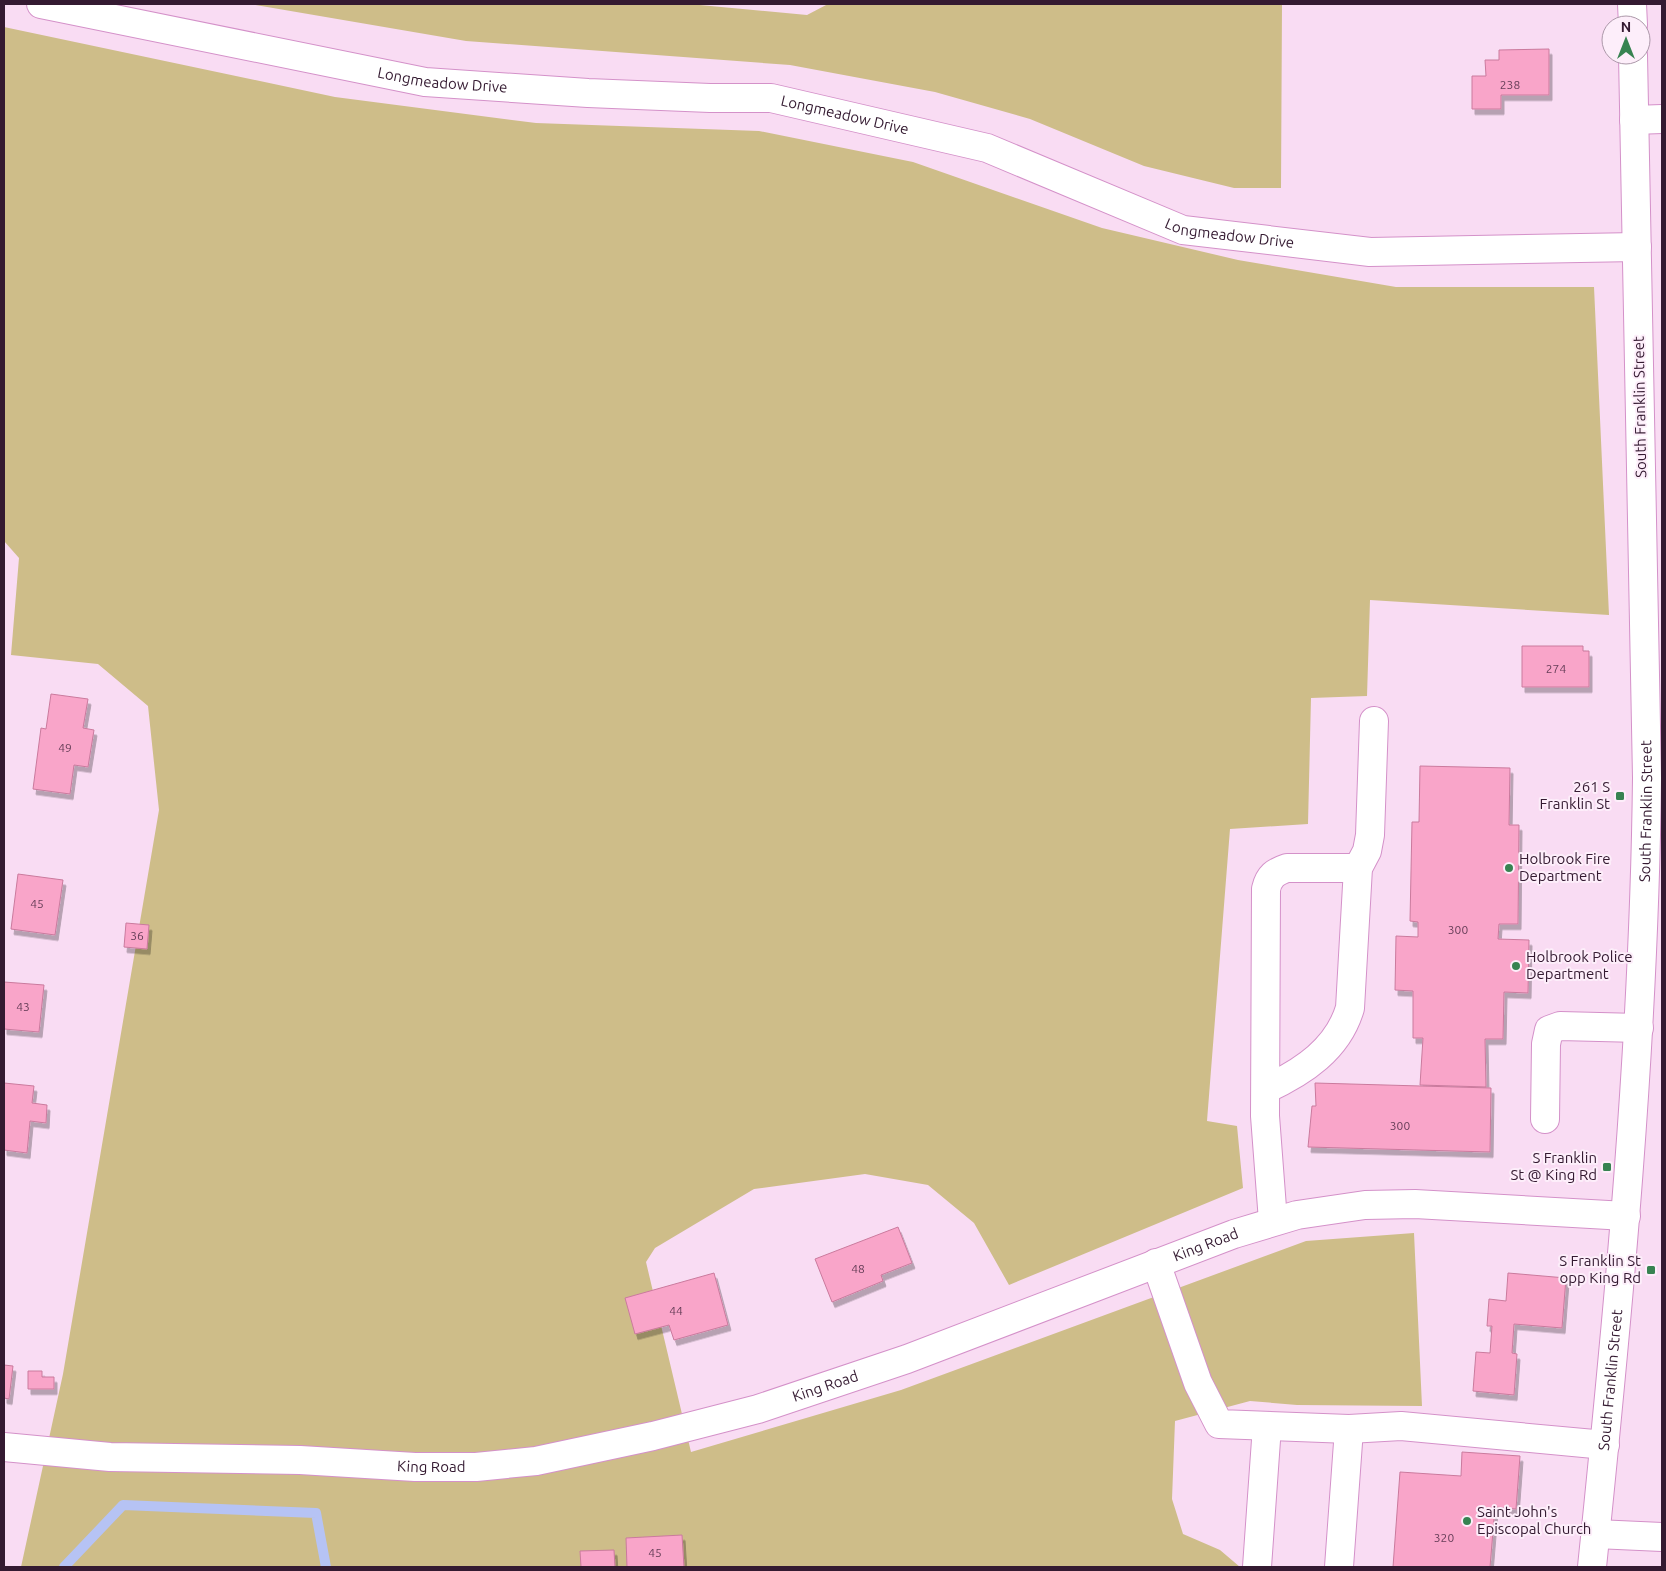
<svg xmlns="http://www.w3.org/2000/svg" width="1666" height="1571" viewBox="0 0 1666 1571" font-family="Ubuntu,sans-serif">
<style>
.green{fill:#cebd89}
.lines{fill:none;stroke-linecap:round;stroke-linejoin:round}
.stream{stroke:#b6c3f4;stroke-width:10}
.building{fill:#f9a5c9;stroke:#ca7a9d;filter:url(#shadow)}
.minor-casing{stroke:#d491c9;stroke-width:30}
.major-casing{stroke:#d491c9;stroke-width:30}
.minor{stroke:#fff;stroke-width:28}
.major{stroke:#fff;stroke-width:28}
.poi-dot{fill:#378351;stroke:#fdeefa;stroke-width:2}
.labels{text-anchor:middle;stroke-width:4;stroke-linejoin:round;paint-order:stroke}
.number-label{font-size:12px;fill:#653d57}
.street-label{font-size:15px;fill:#341a31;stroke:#fdeefa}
.poi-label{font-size:15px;fill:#341a31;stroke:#fdeefa;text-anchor:end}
</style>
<defs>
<filter id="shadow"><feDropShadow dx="3" dy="5.5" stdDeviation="0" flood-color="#0004"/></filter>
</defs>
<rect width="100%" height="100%" fill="#f9dcf3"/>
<g class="green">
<path d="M249 4H689L807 15 828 4H1282L1281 188H1234L1144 166 1030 119 935 92 790 65 466 41Z"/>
<path d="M4 27 335 97 536 123 759 131 913 162 1102 228 1238 260 1396 287H1594L1609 615 1370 600 1367 696 1311 698 1308 824 1230 829 1207 1121 1237 1126 1243 1188 1009 1285 974 1223 928 1185 865 1174 754 1189 655 1248 646 1262 691 1452 901 1390 1306 1241 1414 1233 1422 1406 1297 1405 1250 1401 1175 1421 1172 1499 1183 1534 1220 1550 1240 1567H21L63 1374 159 810 148 706 98 664 11 655 19 558 4 541Z"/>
</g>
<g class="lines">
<path class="stream" d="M64 1567 123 1505 316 1513 326 1567"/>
</g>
<g class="building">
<path d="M1549 49V95H1501V109H1472V76H1486L1485 60H1499V50Z"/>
<path d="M1522 646H1583V651H1589V687H1522Z"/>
<path d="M51 694 88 699 83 728 94 730 88 767 74 765 70 794 33 789 41 728 46 729Z"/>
<path d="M1420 766 1510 768 1509 825H1519L1518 924H1499L1498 939 1529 940 1528 993 1504 992 1503 1039H1485L1486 1087 1420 1085 1423 1038H1413V991L1395 990 1396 936 1418 937V922L1410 921 1412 822H1419Z"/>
<path d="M18 874 63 880 55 935 11 929Z"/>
<path d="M126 923 149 925 147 949 124 947Z"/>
<path d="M4 982 44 985 39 1032 4 1029Z"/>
<path d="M4 1083 34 1086 32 1103 47 1105 46 1123 30 1121 27 1153 4 1150Z"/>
<path d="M1315 1083 1491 1088 1490 1152 1308 1147 1312 1106H1316Z"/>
<path d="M898 1227 912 1263 881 1275 883 1281 832 1302 815 1259Z"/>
<path d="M714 1273 728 1325 674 1340 669 1325 635 1334 625 1298Z"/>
<path d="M1508 1273 1566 1278 1562 1328 1514 1324 1512 1353 1517 1354 1514 1395 1473 1391 1476 1352 1490 1353 1492 1326H1487L1489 1299 1506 1301Z"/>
<path d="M4 1365 13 1366 9 1399 4 1398Z"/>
<path d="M28 1371H42V1377H54V1389H28Z"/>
<path d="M1462 1452 1520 1456 1516 1509 1495 1507 1490 1567H1393L1400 1472 1461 1476Z"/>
<path d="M682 1535 684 1567H627L626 1538Z"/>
<path d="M614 1550 615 1567H581L580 1551Z"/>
</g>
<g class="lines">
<g class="minor-casing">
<g id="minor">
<path id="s1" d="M41 4 425 82 588 93 710 98H771L987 148 1183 230 1370 252 1637 247"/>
<path d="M1634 120 1662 119"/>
<path d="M1266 1089C1303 1072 1338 1049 1350 1008L1358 868 1367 851 1370 835 1374 721"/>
<path d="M1545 1119 1546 1044 1549 1030 1560 1026 1639 1028"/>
<path d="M1273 1221 1265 1116 1266 889C1269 876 1275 872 1287 868H1358"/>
<path d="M1156 1263 1198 1383 1219 1424 1349 1429 1401 1426 1605 1445"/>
<path id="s2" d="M4 1447 110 1457 300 1460 415 1467H476L536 1461 653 1436 758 1409 907 1359 1234 1234 1297 1215 1365 1205 1415 1204 1626 1216"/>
<path d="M1596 1534 1662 1537"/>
<path d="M1257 1567 1267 1426"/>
<path d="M1339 1567 1349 1429"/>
</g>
</g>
<g class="major-casing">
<g id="major">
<path d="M1632 4 1633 25"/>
<path id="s3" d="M1592 1567C1619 1305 1644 1042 1647 778L1633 55"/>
</g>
</g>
<use href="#minor" class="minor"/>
<use href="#major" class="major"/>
</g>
<g class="poi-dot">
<rect x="1615" y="791" width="10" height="10" rx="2.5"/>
<circle cx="1509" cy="868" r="5"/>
<circle cx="1516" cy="966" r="5"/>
<rect x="1602" y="1162" width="10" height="10" rx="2.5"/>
<rect x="1646" y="1265" width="10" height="10" rx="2.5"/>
<circle cx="1467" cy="1521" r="5"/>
</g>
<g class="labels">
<g class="number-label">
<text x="1510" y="89">238</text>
<text x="1556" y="673">274</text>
<text x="65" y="752">49</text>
<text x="37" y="908">45</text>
<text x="1458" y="934">300</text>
<text x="137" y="940">36</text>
<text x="23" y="1011">43</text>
<text x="1400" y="1130">300</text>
<text x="858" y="1273">48</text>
<text x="676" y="1315">44</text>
<text x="1444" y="1542">320</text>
<text x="655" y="1557">45</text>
</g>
<g class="street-label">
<text dy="5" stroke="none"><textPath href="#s1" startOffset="409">Longmeadow Drive</textPath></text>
<text dy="5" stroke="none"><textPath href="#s1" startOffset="814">Longmeadow Drive</textPath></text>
<text dy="5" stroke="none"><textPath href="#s1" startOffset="1219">Longmeadow Drive</textPath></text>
<text transform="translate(1640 407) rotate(-91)" y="5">South Franklin Street</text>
<text dy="5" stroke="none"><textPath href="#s3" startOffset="758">South Franklin Street</textPath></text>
<text dy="5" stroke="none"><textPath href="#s2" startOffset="1238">King Road</textPath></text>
<text dy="5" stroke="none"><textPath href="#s3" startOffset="188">South Franklin Street</textPath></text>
<text dy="5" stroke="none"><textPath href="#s2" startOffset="832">King Road</textPath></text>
<text dy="5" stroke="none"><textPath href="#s2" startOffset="428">King Road</textPath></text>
</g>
<g class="poi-label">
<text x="1610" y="792">261 S<tspan x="1610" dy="17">Franklin St</tspan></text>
<text x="1519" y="864" text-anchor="start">Holbrook Fire<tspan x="1519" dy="17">Department</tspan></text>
<text x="1526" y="962" text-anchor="start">Holbrook Police<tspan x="1526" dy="17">Department</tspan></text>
<text x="1597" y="1163">S Franklin<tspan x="1597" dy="17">St @ King Rd</tspan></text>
<text x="1641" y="1266">S Franklin St<tspan x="1641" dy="17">opp King Rd</tspan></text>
<text x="1477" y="1517" text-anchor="start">Saint John's<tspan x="1477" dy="17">Episcopal Church</tspan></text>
</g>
</g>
<rect width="1666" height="1571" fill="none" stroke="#341a31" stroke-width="10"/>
<g transform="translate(1626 40)"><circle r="24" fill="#fdeefa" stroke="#ad99aa"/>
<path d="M0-4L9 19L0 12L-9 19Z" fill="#378351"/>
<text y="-8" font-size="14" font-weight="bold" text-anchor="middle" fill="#341a31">N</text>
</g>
</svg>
